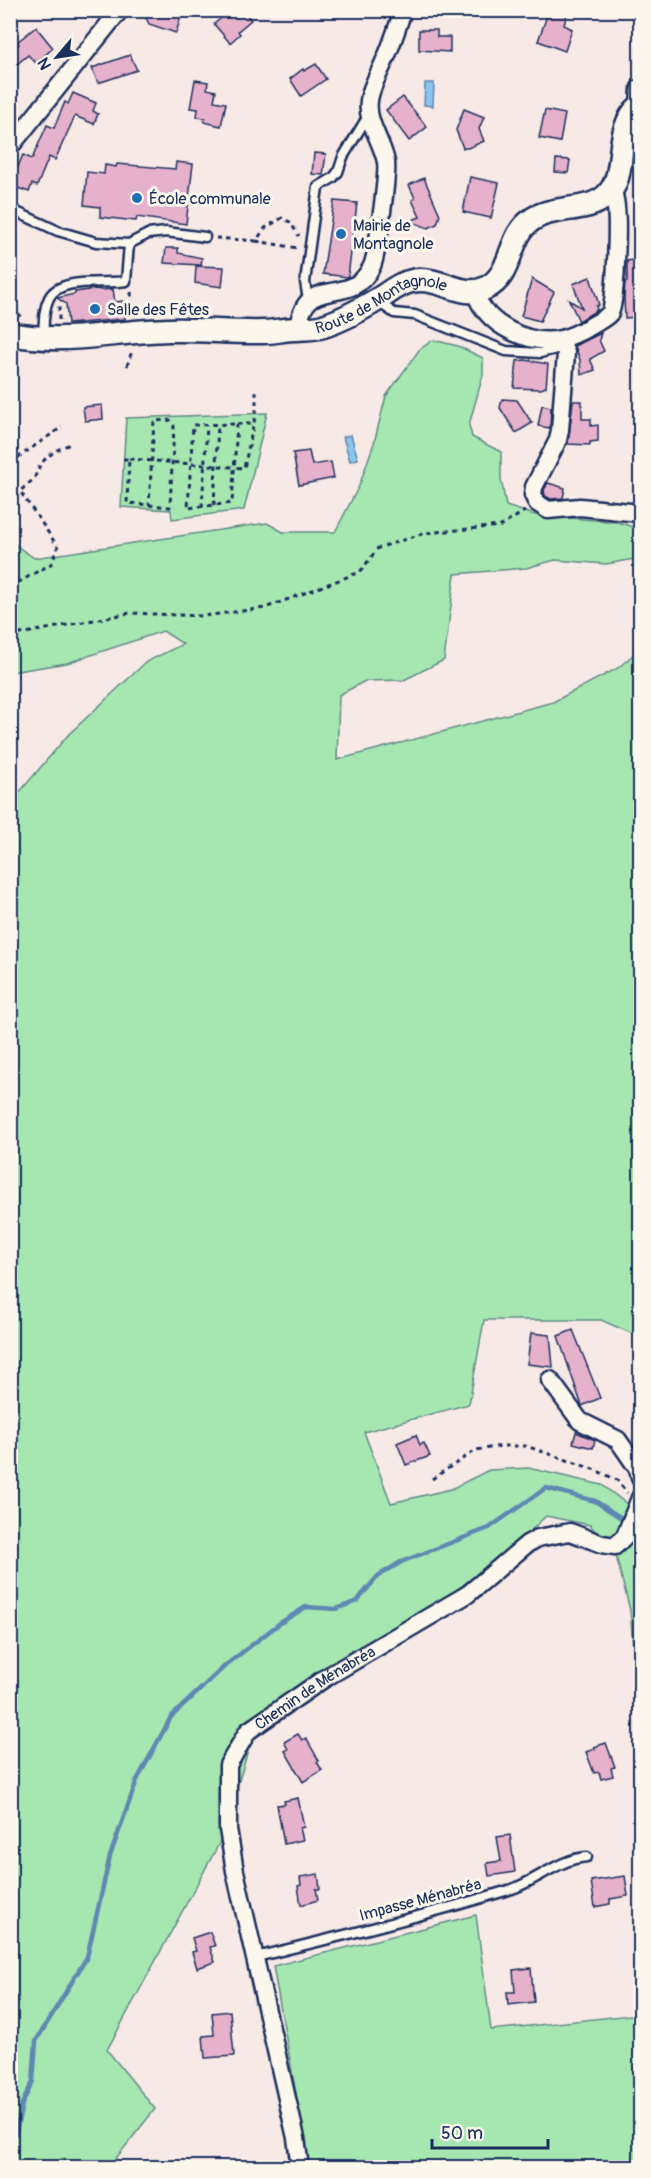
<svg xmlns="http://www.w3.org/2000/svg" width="651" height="2178" viewBox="0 0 651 2178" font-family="Pangolin,sans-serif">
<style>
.green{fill:#a6e7b1;stroke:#608b88;stroke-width:1.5}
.water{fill:#8bc4ea;stroke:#5e88b2;stroke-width:1.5}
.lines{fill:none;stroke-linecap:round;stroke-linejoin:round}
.stream{stroke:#5e88b2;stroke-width:4.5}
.building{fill:#e6b1cb;stroke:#1b2f5e;stroke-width:1.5}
.lane-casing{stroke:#1b2f5e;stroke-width:13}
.street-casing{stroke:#1b2f5e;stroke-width:21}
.secondary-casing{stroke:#1b2f5e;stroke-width:27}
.path{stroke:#1b2f5e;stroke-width:3;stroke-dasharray:4.5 4.5;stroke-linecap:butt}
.lane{stroke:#fbf7ec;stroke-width:8}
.street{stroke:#fbf7ec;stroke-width:16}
.secondary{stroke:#fbf7ec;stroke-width:22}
.poi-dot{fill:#1f6fb2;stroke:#fbf7ec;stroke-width:2}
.labels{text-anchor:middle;stroke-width:6;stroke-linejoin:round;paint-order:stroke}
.poi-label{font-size:16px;fill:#1b2f5e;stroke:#fbf7ec;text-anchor:start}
.street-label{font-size:16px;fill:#1b2f5e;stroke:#fbf7ec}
</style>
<rect width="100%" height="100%" fill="#f7e9e5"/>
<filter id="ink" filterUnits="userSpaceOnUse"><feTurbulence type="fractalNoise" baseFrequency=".0167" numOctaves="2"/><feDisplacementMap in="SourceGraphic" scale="12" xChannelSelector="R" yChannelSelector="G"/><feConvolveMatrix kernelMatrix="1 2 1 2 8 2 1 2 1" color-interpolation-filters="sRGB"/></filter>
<g filter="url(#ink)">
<g class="green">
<path d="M433 340 458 346 483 358V375L469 425 472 437 501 452V479L506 506 535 515 617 522 640 529V558L606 564 555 560 526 568 455 574 444 660 404 680 365 681 339 695 337 760 553 702 618 668 640 649V1337L601 1320H484L469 1404 364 1432 391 1503 451 1489 489 1470 528 1468 602 1485 640 1514V1728L630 1610 616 1556 590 1525 546 1516 509 1551 251 1741 221 1840 107 2050 155 2109 109 2167H11L10 799 18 794 68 735 146 662 183 644 163 631 67 663 11 672V542L34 558 267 523 283 532H335L359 486 374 443 386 396 419 350Z"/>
<path d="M267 413 244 510 172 519 171 510 121 507 126 418Z"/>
<path d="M476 1915 491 2030 640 2014V2167H308L301 2121 273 1966Z"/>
</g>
<g class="water">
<path d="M425 83H434L433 106 424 105Z"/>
<path d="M351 435 358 459 350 461 343 437Z"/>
</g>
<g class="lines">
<path class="stream" d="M10 2138 16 2133 22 2104 33 2081 36 2041 87 1957 110 1856 137 1780 171 1717 226 1665 280 1623 306 1607 336 1609 357 1601 378 1576 401 1562 489 1528 546 1488 595 1501 626 1521"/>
</g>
<g class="building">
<path d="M142 10H183L176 33 149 24Z"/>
<path d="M231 10H243L251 20 238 31 240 34 230 43 214 24Z"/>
<path d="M549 10H557L567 14 564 25 572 29 565 51 538 41Z"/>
<path d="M36 27 53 48 36 63 28 55 10 70V51L19 44 17 42Z"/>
<path d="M419 30H437V37H450V52L419 50Z"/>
<path d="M130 55 137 70 98 83 92 68Z"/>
<path d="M316 64 326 79 301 96 290 79 303 69 304 71Z"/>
<path d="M195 80 208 82 207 89 216 91 214 101 226 103 221 126 204 122 205 118 197 117 198 109 190 108Z"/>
<path d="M73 93 96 103 93 111 98 114 94 124 75 116 55 160 49 157 37 186 32 184 29 192 10 185 23 155 32 159 47 125 54 128 65 102 68 104Z"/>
<path d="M403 97 427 127 409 141 386 110Z"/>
<path d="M464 109 484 117 479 129 484 141 468 148H463L456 130Z"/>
<path d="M545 110 565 114 560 142 539 138Z"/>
<path d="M314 153 326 154 323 175 312 174Z"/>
<path d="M556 159 570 160 568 173 555 172Z"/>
<path d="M176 162 193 164 186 224 137 217 136 221 100 217V207L84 205 87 172 104 174 105 165 116 167 117 164 175 169Z"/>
<path d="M470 177 499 183 491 218 463 212Z"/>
<path d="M424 178 440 215 437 224 428 228 410 221 420 217 412 200 415 198 409 185Z"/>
<path d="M334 201 357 203 348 277 323 274Z"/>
<path d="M166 248H178V253L202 258 201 265 164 263Z"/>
<path d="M640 259V317L625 318 624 298 625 282H627V261Z"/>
<path d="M196 266 224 267 222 287 195 283Z"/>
<path d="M590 277 599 305 596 306 597 310 579 321 569 300 582 308 573 284Z"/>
<path d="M532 279 554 292 540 321 521 316Z"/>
<path d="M96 289 101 290 113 289 115 302 123 301 125 319 68 324 66 304 57 298 75 294V292Z"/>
<path d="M601 333 599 340 604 351 590 359 595 370 581 375 580 360 575 346Z"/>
<path d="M525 360 548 364 546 387 541 389 514 388 517 361Z"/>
<path d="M502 399 517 400 532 423 516 433 500 408Z"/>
<path d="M573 401H582V419H591V426L598 425V441L590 442V445L568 444Z"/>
<path d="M102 405 103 419 85 421 83 407Z"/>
<path d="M542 405 551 407 550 428 538 426Z"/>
<path d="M309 451 312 465 331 462 334 478 299 485 293 453Z"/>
<path d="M548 483 565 488 563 498 551 499 545 496 544 490Z"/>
<path d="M573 1330 600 1398 582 1406 558 1336Z"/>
<path d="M531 1333 550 1335 553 1367 527 1364Z"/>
<path d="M576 1432 595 1440 593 1448 573 1443Z"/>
<path d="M416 1435 420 1445 424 1443 430 1456 406 1465 397 1443Z"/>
<path d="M298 1734 302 1740 306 1738 319 1761 317 1762 322 1770 303 1782 285 1751 288 1749 284 1742Z"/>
<path d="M606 1743 615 1767 611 1768 613 1776 601 1779 599 1772 594 1773 586 1752 595 1749 594 1747Z"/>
<path d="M298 1798 304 1827 300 1828 303 1840 284 1844 277 1805 285 1804 284 1801Z"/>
<path d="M510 1835 515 1872 489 1876 487 1863 501 1861 497 1837Z"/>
<path d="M318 1874 320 1889H316L318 1900 301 1905 298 1886 301 1885 300 1877Z"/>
<path d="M625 1876 628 1896 610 1899V1904L595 1907 591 1881Z"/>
<path d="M210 1932 215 1946 210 1947 215 1962 197 1968 192 1952 196 1951 192 1938Z"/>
<path d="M531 1968 534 2002 508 2005 507 1992H515L513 1970Z"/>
<path d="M230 2011 234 2056 205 2058 203 2036 214 2035 212 2013Z"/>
</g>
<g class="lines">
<g class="lane-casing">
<g id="lane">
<path d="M10 209 58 231 96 242 129 244 148 234 166 232 205 237"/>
<path d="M379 299 384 306 394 313 415 315 506 351 540 353 564 347"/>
<path d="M308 300 305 282 318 187 333 178 338 172 343 157 368 116"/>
<path d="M43 337C44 324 43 310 49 298 60 276 105 285 126 281L129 244"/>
<path d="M256 1957C342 1936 427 1915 512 1889 538 1880 559 1859 587 1857"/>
</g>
</g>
<g class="street-casing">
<g id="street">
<path d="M639 107 640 88"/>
<path d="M10 147 120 10"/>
<path d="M475 292C485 325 529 346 561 339 571 337 582 331 591 326 597 322 605 319 610 313 616 305 618 222 616 208 616 202 614 196 613 190"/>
<path d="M298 328C306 270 350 311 372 266 377 256 388 174 386 162 382 141 366 122 369 101 370 88 379 74 384 62 392 45 397 28 403 10"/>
<path d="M561 339 566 353 560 430 558 440 534 487 533 495 537 503 548 510 580 507 640 513"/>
<path d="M550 1380 580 1421 618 1440 638 1469 640 1478"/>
<path id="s1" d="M300 2168 296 2138 235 1871 228 1829V1765L248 1731 325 1678 468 1594 527 1544 538 1538 570 1532 602 1544 615 1546 625 1536 640 1498"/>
</g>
</g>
<g class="secondary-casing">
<g id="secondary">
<path id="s2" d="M10 334C68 345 113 331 169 330 201 329 232 333 264 332 275 332 285 329 296 329 305 328 314 329 323 326 343 320 362 309 380 298 390 292 400 283 412 281 439 275 462 300 486 288 514 275 507 235 533 219 554 205 587 213 606 196 630 175 611 131 640 106"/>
</g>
</g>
<g class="path">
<path d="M216 238 256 241 265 228 282 218 290 222 299 236"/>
<path d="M256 241 298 248"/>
<path d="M131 292 133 315"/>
<path d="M10 308 21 316"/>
<path d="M59 320V305"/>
<path d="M127 366 132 351"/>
<path d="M237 424 232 503 188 508 193 425Z"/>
<path d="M237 424H253"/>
<path d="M123 459H129L127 503 170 507 174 426 170 420 154 421 149 505"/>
<path d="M129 459 244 468 256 413V391"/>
<path d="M10 463 62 427"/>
<path d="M214 505 218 424"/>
<path d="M202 507 207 425"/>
<path d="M10 587 51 564 58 547 20 491 34 479 39 467 45 459 55 451 72 443"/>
<path d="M10 636 130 613 203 616 265 608 360 572 378 548 425 533 501 526 525 511"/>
<path d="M432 1479 476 1450 502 1446H526L593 1469 617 1480 627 1493"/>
</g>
<use href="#lane" class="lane"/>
<use href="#street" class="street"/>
<use href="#secondary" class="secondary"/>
</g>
</g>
<g class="poi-dot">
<circle cx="137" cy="198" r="6"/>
<circle cx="341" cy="234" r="6"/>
<circle cx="95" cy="309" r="6"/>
</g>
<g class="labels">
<g class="poi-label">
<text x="149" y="204">École communale</text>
<text x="353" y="231">Mairie de<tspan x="353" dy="18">Montagnole</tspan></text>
<text x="107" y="315">Salle des Fêtes</text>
</g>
<g class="street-label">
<text dy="6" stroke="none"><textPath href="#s2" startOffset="378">Route de Montagnole</textPath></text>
<text dy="6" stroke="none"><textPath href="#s1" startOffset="530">Chemin de Ménabréa</textPath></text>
<text transform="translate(420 1899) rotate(-15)" y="6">Impasse Ménabréa</text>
</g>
</g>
<rect width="651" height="2178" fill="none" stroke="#fbf7ec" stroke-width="36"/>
<rect x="18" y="18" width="615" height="2142" fill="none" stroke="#1b2f5e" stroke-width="2" filter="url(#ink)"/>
<g transform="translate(57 57) rotate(241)" stroke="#fbf7ec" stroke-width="4.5" paint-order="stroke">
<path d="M0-4.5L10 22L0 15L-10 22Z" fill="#1b2f5e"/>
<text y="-9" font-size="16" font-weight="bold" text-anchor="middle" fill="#1b2f5e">N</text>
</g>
<path d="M432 2139v9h116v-9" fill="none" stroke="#1b2f5e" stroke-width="3"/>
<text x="441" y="2139" font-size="18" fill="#1b2f5e" stroke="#fbf7ec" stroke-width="4.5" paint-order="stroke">50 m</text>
</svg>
